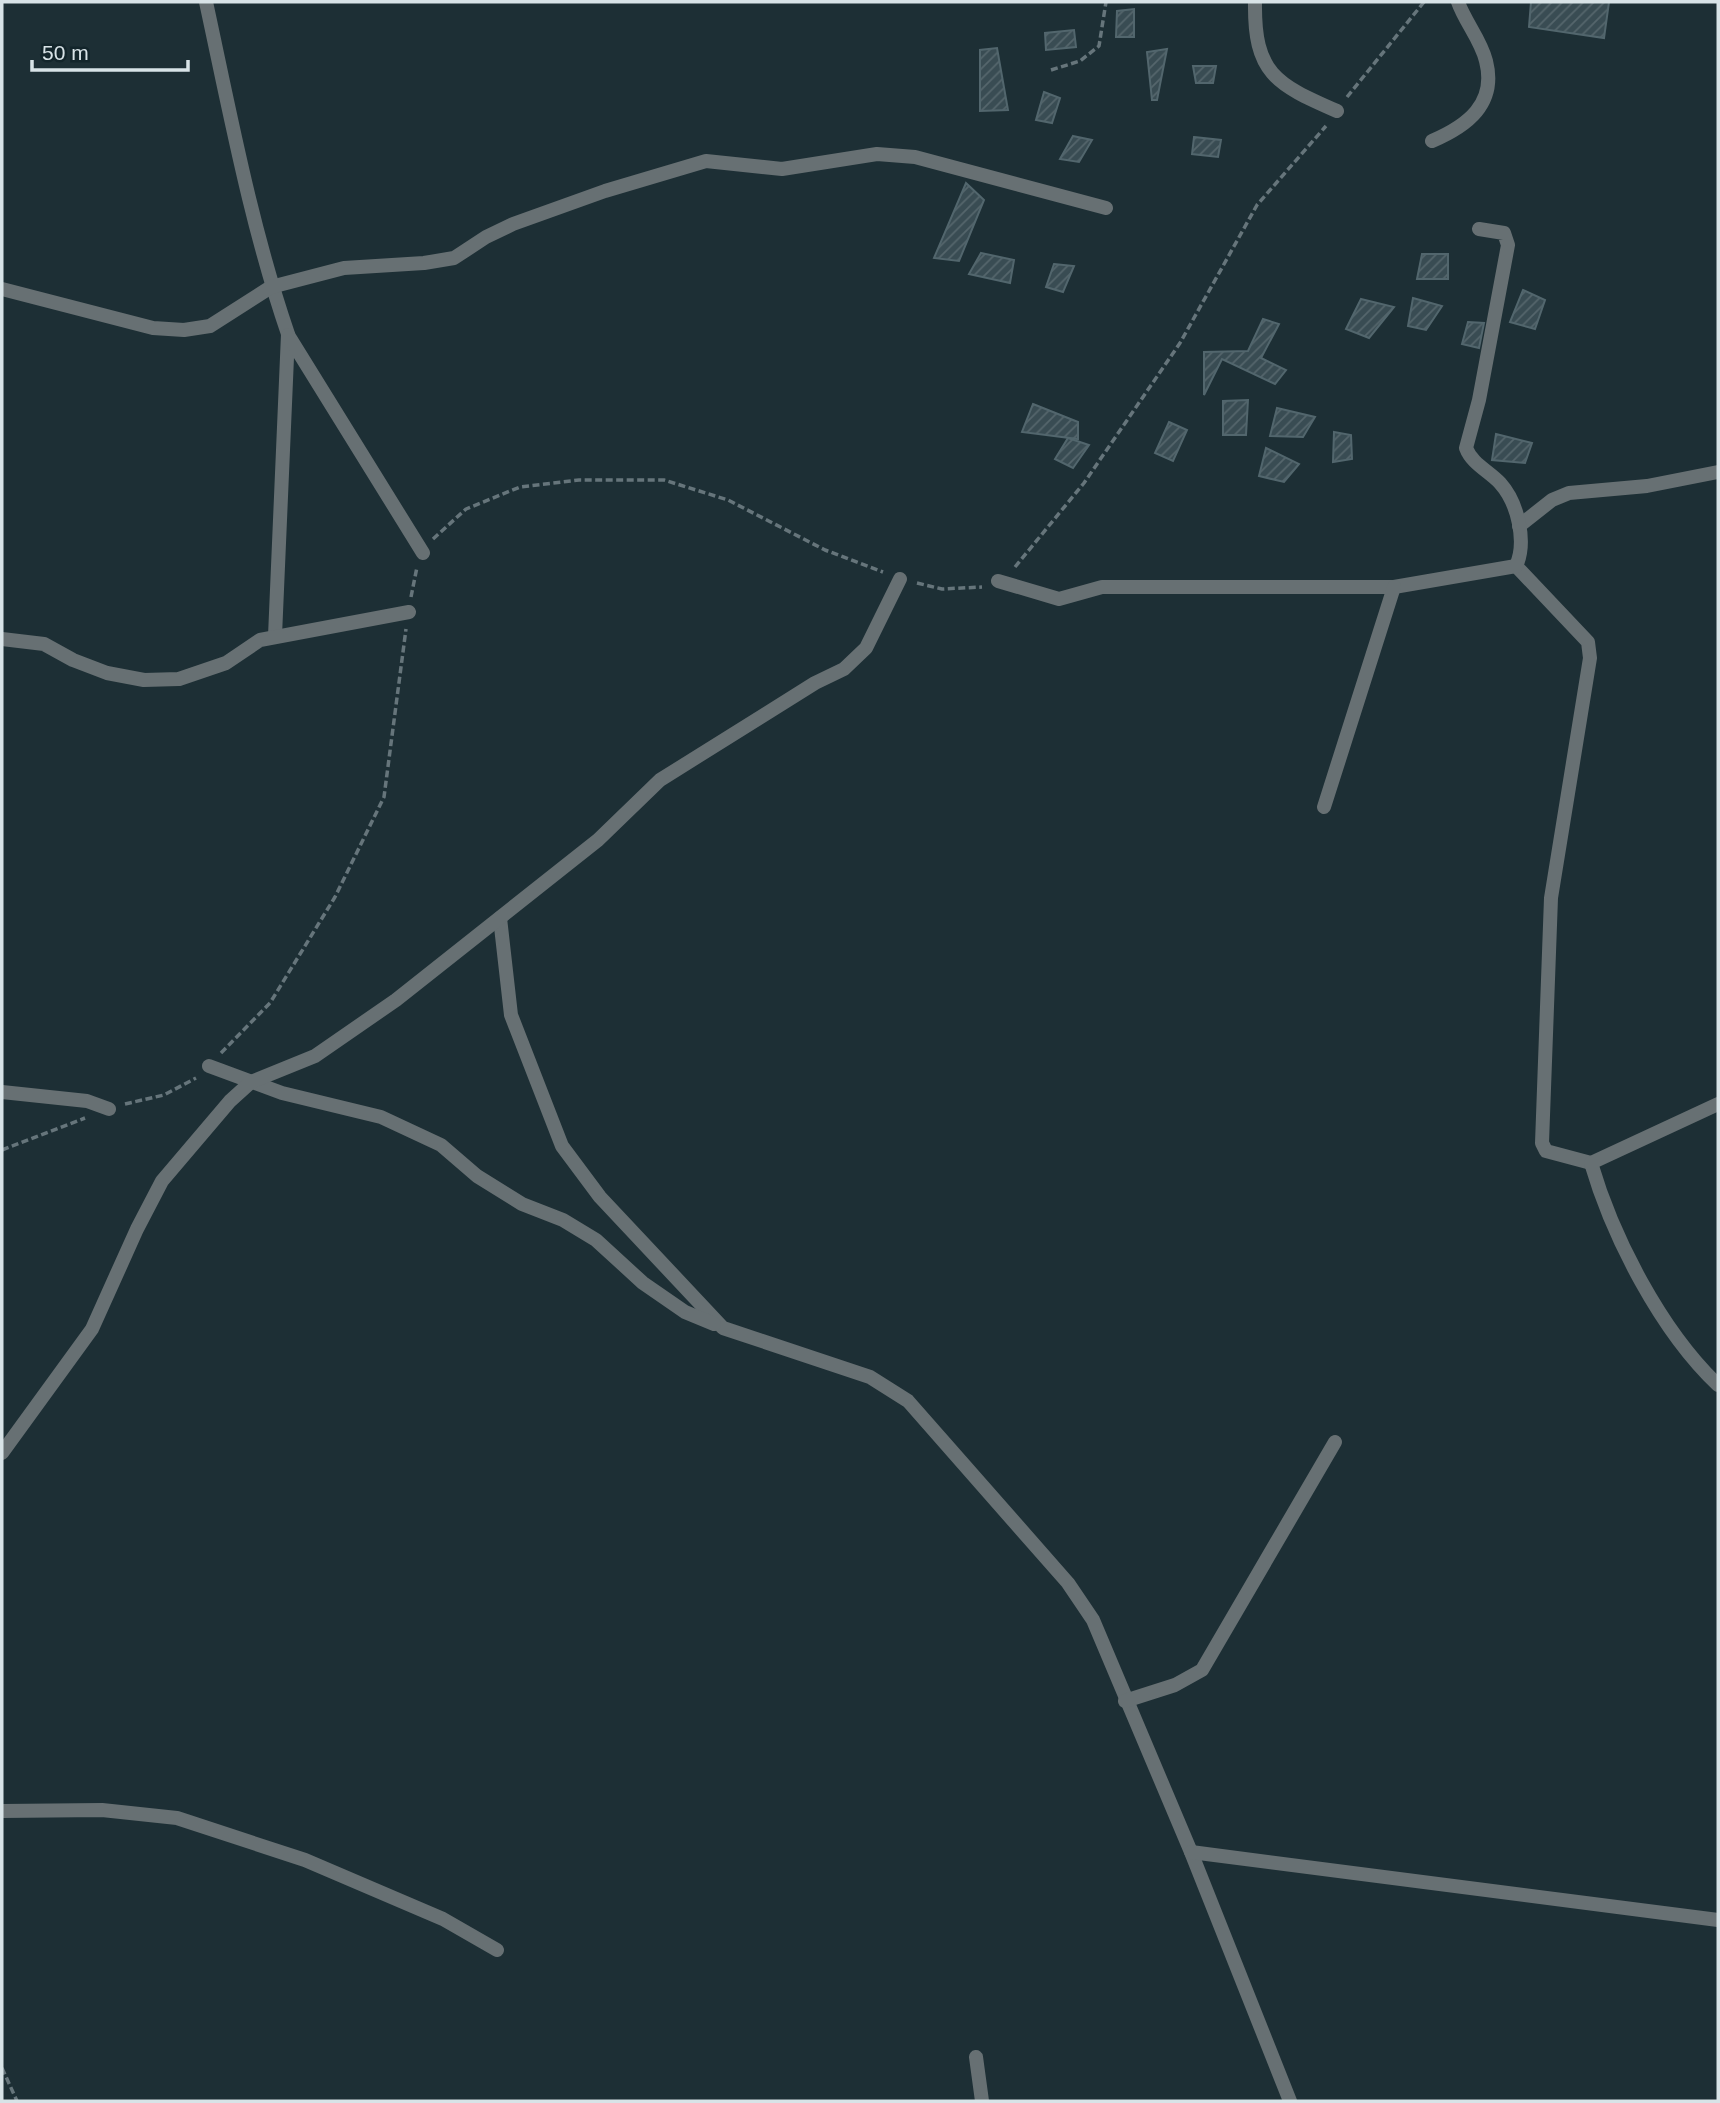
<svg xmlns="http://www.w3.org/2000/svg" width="1720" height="2103" viewBox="0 0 1720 2103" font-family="Arial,sans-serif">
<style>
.building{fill:url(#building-hatch);stroke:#52666d;stroke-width:2}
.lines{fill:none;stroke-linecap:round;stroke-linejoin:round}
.path{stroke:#66757b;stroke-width:3.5;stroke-dasharray:7 3.5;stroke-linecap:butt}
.minor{stroke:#677073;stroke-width:14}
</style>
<defs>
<pattern id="building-hatch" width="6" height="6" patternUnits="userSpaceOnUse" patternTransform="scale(1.75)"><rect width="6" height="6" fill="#394c53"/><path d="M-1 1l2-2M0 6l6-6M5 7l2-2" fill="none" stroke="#55666c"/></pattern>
</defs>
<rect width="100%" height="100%" fill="#1d2f35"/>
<g class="building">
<path d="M1531 2H1609L1604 38 1529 27Z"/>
<path d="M1134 9V37H1116L1117 11Z"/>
<path d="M1074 30 1076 47 1046 50 1045 33Z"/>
<path d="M997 48 1008 110 980 111V50Z"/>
<path d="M1167 49 1157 100H1152L1147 52Z"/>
<path d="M1193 66H1216L1213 83H1196Z"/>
<path d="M1044 92 1060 98 1052 123 1036 120Z"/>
<path d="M1073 136 1092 140 1079 162 1060 159Z"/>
<path d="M1194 137 1221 140 1218 157 1192 154Z"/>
<path d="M966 183 984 200 959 261 934 258Z"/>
<path d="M981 253 1014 260 1010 283 969 274Z"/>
<path d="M1422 254H1448V279H1417Z"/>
<path d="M1054 264 1074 266 1063 292 1046 287Z"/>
<path d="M1523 290 1545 300 1535 329 1510 322Z"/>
<path d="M1413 298 1442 306 1426 330 1408 326Z"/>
<path d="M1361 299 1394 307 1369 338 1346 329Z"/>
<path d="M1263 319 1279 324 1261 358 1286 370 1275 384 1222 359 1204 395V352L1248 351Z"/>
<path d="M1468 322 1484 323 1479 348 1462 344Z"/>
<path d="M1248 400 1246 435H1223V401Z"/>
<path d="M1033 404 1078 422V439L1022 432Z"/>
<path d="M1277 408 1315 417 1303 437 1270 436Z"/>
<path d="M1169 422 1187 430 1173 461 1155 453Z"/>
<path d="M1334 432 1351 435 1352 459 1333 462Z"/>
<path d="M1496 434 1532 443 1525 463 1492 460Z"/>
<path d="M1068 438 1089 445 1073 468 1055 459Z"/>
<path d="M1266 448 1299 464 1284 482 1259 476Z"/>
</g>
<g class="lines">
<g class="path">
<path d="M1051 70 1080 61 1099 46 1106 2"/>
<path d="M1347 97 1424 2"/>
<path d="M433 539 466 509 520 487 579 480H664L728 500 825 550 883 572"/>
<path d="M1015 567 1084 483 1180 343 1257 205 1326 126"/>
<path d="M917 583 942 589 982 587"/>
<path d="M411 597 417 567"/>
<path d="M221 1053 270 1003 335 897 384 797 406 629"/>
<path d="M125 1104 164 1095 196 1078"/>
<path d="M2 1150 85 1118"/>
<path d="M2 2068 17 2101"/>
</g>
<g class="minor">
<path d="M206 2C230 113 251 226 288 334L275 636"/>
<path d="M1255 2C1254 73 1275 84 1337 111"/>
<path d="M1432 141C1467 126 1497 104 1486 61 1481 40 1465 22 1458 2"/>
<path d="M2 289 153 328 184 330 210 326 271 287 344 268 424 263 454 258 486 237 513 224 605 191 706 161 782 169 877 154 915 157 1106 208"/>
<path d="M288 335 423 553"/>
<path d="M1519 526 1552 500 1569 493 1647 486 1718 472"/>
<path d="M1516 566 1588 642 1590 658 1551 898 1542 1143 1546 1151 1591 1163"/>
<path d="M998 581 1059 599 1102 587H1394L1516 566C1527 542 1518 503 1500 483 1489 471 1472 464 1466 448L1479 400 1508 245 1504 233 1479 229"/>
<path d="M2 639 44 644 73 660 107 673 144 680 179 679 226 663 260 640 409 612"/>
<path d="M1324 807 1394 587"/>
<path d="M500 918 511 1015 562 1146 600 1197 723 1328 870 1377 908 1401 1068 1583 1093 1620 1191 1852 1290 2101"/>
<path d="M209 1066 282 1093 381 1117 441 1145 477 1176 522 1204 563 1220 596 1240 643 1283 685 1312 714 1324"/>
<path d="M2 1092 87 1101 109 1109"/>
<path d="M1718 1104 1591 1163C1613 1238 1661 1331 1718 1385"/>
<path d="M2 1453 92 1329 137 1229 162 1181 230 1101 251 1082 315 1056 396 1000 598 840 660 780 815 683 844 669 866 648 900 579"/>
<path d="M1125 1701 1175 1685 1202 1670 1335 1442"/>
<path d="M2 1811 102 1810 177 1818 305 1860 443 1919 497 1950"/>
<path d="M1191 1852 1718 1920"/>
<path d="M976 2057 982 2101"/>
</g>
</g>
<rect width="1720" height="2103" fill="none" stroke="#d8e3e7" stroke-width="7"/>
<path d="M32 60v10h156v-10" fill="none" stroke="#d8e3e7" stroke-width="3.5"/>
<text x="42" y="60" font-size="21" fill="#d8e3e7" stroke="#13252b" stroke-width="5" paint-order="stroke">50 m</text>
</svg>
